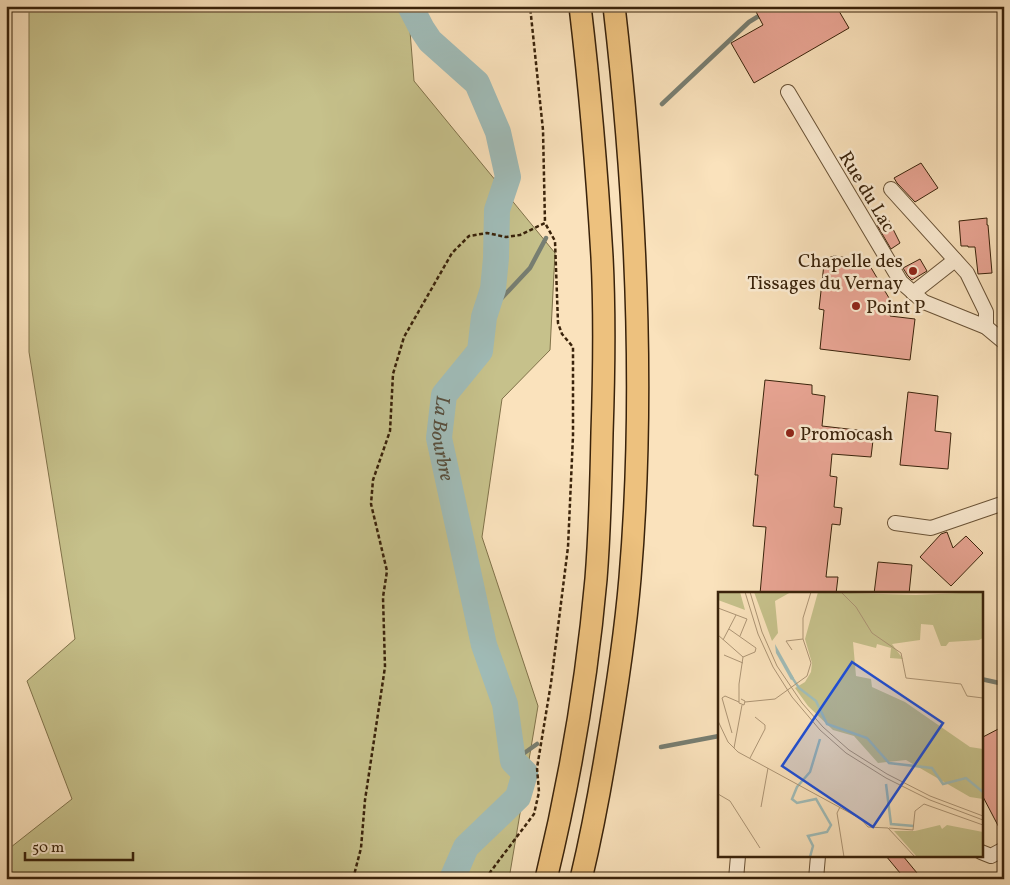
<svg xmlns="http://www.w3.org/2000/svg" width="1010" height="885" viewBox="0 0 1010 885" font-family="Vollkorn,serif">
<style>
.green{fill:#c6c18b;stroke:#80724a}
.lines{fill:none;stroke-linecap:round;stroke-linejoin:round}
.stream{stroke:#777e72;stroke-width:4.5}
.river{stroke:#a0bcb8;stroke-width:26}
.building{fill:#e9a594;stroke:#39220a}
.minor-casing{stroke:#695236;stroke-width:16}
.highway-casing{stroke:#39220a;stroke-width:24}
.path{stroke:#39220a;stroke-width:2.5;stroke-dasharray:4 2.5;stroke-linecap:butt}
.minor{stroke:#fcecd3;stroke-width:14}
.highway{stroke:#edc17e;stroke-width:21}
.poi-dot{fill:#8f2418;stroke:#fcecd3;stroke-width:2}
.labels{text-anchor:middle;stroke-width:5;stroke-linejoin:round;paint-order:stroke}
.street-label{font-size:19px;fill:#39220a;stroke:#fcecd3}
.poi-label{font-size:19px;fill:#39220a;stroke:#fcecd3;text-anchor:start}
.water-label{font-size:20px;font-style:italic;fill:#58503e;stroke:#fcecd3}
.inset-river{fill:none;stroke:#a0bcb8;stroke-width:2.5}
.inset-road{fill:none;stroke:#ad9575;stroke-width:1}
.view{fill:#1d4ed8;fill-opacity:0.15;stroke:#1d4ed8;stroke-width:2.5}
.inset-edge{fill:none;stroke:#39220a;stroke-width:2.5}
</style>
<rect width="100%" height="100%" fill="#fae2bc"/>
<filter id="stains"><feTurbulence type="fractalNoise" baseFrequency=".004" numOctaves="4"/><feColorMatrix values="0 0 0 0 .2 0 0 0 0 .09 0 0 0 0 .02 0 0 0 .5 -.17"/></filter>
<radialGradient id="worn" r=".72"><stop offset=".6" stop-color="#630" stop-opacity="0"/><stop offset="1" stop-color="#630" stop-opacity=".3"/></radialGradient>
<path class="green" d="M29 6H408L414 81 555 253 550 350 502 399 482 537 538 706 509 879H6V851L72 799 27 681 75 639 29 352Z"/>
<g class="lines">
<g class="stream">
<path d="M662 104 749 22 762 14"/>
<path d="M484 317 530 268 546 238"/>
<path d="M981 679 1004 684"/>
<path d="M661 747 719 736"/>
<path d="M513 761 537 744"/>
</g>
<path class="river" id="s1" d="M410 6 422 29 430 41 477 83 498 132 508 177 497 210 496 258 493 289 484 317 480 351 444 395 439 438 484 645 505 704 513 761 525 773 518 797 466 847 452 879"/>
</g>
<g class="building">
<path d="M753 6H836L849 28 754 83 731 43 763 25Z"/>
<path d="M921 163 938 188 915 202 897 183 894 178Z"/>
<path d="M987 218V225H988L992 273 978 274 975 247H968V246H961L959 221Z"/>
<path d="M888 219 900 243 891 249 877 225Z"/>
<path d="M834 256 864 260 870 266 892 303 890 316 915 319 910 360 820 349 824 310 819 309 824 264 828 258Z"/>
<path d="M920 259 927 271 912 280 908 276 903 268Z"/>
<path d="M765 380 812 385V394L825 396 822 426 874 432 871 457 832 454 830 476 837 477 834 507 842 508 840 525 832 524 826 577H838L836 594H760L766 527 753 526 758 475H755Z"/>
<path d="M908 392 938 396 935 431 951 433 948 469 900 465Z"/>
<path d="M947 532 953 548 966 536 983 553 951 586 920 557 941 534Z"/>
<path d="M878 562 912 565 909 594H874Z"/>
<path d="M1004 726V837L981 793V738Z"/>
<path d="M886 856H903L922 879H905Z"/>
</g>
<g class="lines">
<g class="minor-casing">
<g id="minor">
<path d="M788 92 901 282 924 302 986 327 1004 342"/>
<path d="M891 189 967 273 986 312V327"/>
<path d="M913 293 955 260"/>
<path d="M895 523 931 528 1004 503"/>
<path d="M981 852 991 856 1004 849"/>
<path d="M736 879 738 856"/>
<path d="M816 879 818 856"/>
</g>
</g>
<g class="highway-casing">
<g id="highway">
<path d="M546 879C570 780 587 679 596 579 600 530 601 482 602 433 604 375 605 315 602 257 597 173 590 90 580 6"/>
<path d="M581 879C591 837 599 795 606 753 616 695 625 637 630 578 646 388 636 196 614 6"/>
</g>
</g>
<g class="path">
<path d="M353 879 361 848 365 800 385 667 383 597 387 571 371 504 373 480 390 431 393 374 404 337 452 253 469 236 487 233 506 237 520 235 545 223 543 130 530 6"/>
<path d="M486 879 491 871 534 814 539 792 537 768 551 683 568 547 573 436V347L562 334 558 323 555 241 545 223"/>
</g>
<use href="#minor" class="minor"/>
<use href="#highway" class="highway"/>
</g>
<g class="poi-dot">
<circle cx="913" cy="271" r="5"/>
<circle cx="856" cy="306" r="5"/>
<circle cx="790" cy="433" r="5"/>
</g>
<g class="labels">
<g class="street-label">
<text transform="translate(868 191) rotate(59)" y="7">Rue du Lac</text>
</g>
<g class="poi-label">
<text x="903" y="267" text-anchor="end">Chapelle des<tspan x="903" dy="22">Tissages du Vernay</tspan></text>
<text x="866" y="313">Point P</text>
<text x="800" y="440">Promocash</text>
</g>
<g class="water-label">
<text dy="7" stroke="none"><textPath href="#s1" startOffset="481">La Bourbre</textPath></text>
</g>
</g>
<g transform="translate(718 592)">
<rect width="265" height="265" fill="#fae2bc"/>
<path d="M1 0H22L27 18 0 8ZM36 0H73L57 9 60 41 54 49ZM100 0 198 3 265 0V46L261 48 231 50 228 54H223L215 33 203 32 202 48 174 52 185 67 172 66 173 56 159 52 158 56 135 50 138 84 153 87 154 95 187 110 252 155 265 157V207L252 205 188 168 160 171 136 144 115 138 90 114 77 96 87 90 93 80 94 71 87 47ZM222 233 224 237 229 233 265 240V265H199L176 239H197Z" fill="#c6c18b"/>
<path d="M57 52 76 86 73 88 58 61Z" fill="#a0bcb8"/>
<path class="inset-river" d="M73 84 81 96 98 109 109 132 149 146 171 171 214 176 225 192 248 186 265 200M168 192 173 232 196 234M92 265 95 254 90 244 109 240 113 233 98 207 79 211 74 207 79 195 92 180 102 147"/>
<path class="inset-road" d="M27 0 40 42 55 75 74 105 102 138 128 161 168 186 212 208 265 228M32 0 44 40 59 74 84 111 105 135 131 158 169 182 212 204 265 224M123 0 138 15 154 41 183 61 188 86 243 92 249 104 265 106M0 16 29 27 22 44M11 37 38 56 37 60 25 65M0 43 25 65 21 92V111L26 113 27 109 23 107M5 48 18 23M74 58 68 49 85 47M6 63 25 71M27 110 57 107 89 84 93 71 85 47V26L93 0M0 129 10 150 20 160 143 227 150 235 170 236 197 265M14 141 4 106 7 104 21 110M16 156 24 113M32 166 47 137V133L37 125M0 202 12 209 42 256M43 215 50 176M122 215 119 221 126 265M171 236 195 238 197 219 206 212 265 233"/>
<path class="view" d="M134 70 225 131 155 235 64 174Z"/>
<rect width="265" height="265" class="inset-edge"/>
</g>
<rect width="1010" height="885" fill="none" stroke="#fae2bc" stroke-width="25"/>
<rect x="8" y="8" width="995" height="870" fill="none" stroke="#39220a" stroke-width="2.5"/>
<rect x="12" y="12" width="985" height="860" fill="none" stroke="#39220a"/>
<path d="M25 852v8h108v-8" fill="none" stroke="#39220a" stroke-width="2.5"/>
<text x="32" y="852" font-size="15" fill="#39220a" stroke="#fcecd3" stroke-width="4" paint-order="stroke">50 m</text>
<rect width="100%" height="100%" filter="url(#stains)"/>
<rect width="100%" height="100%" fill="url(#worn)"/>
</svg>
